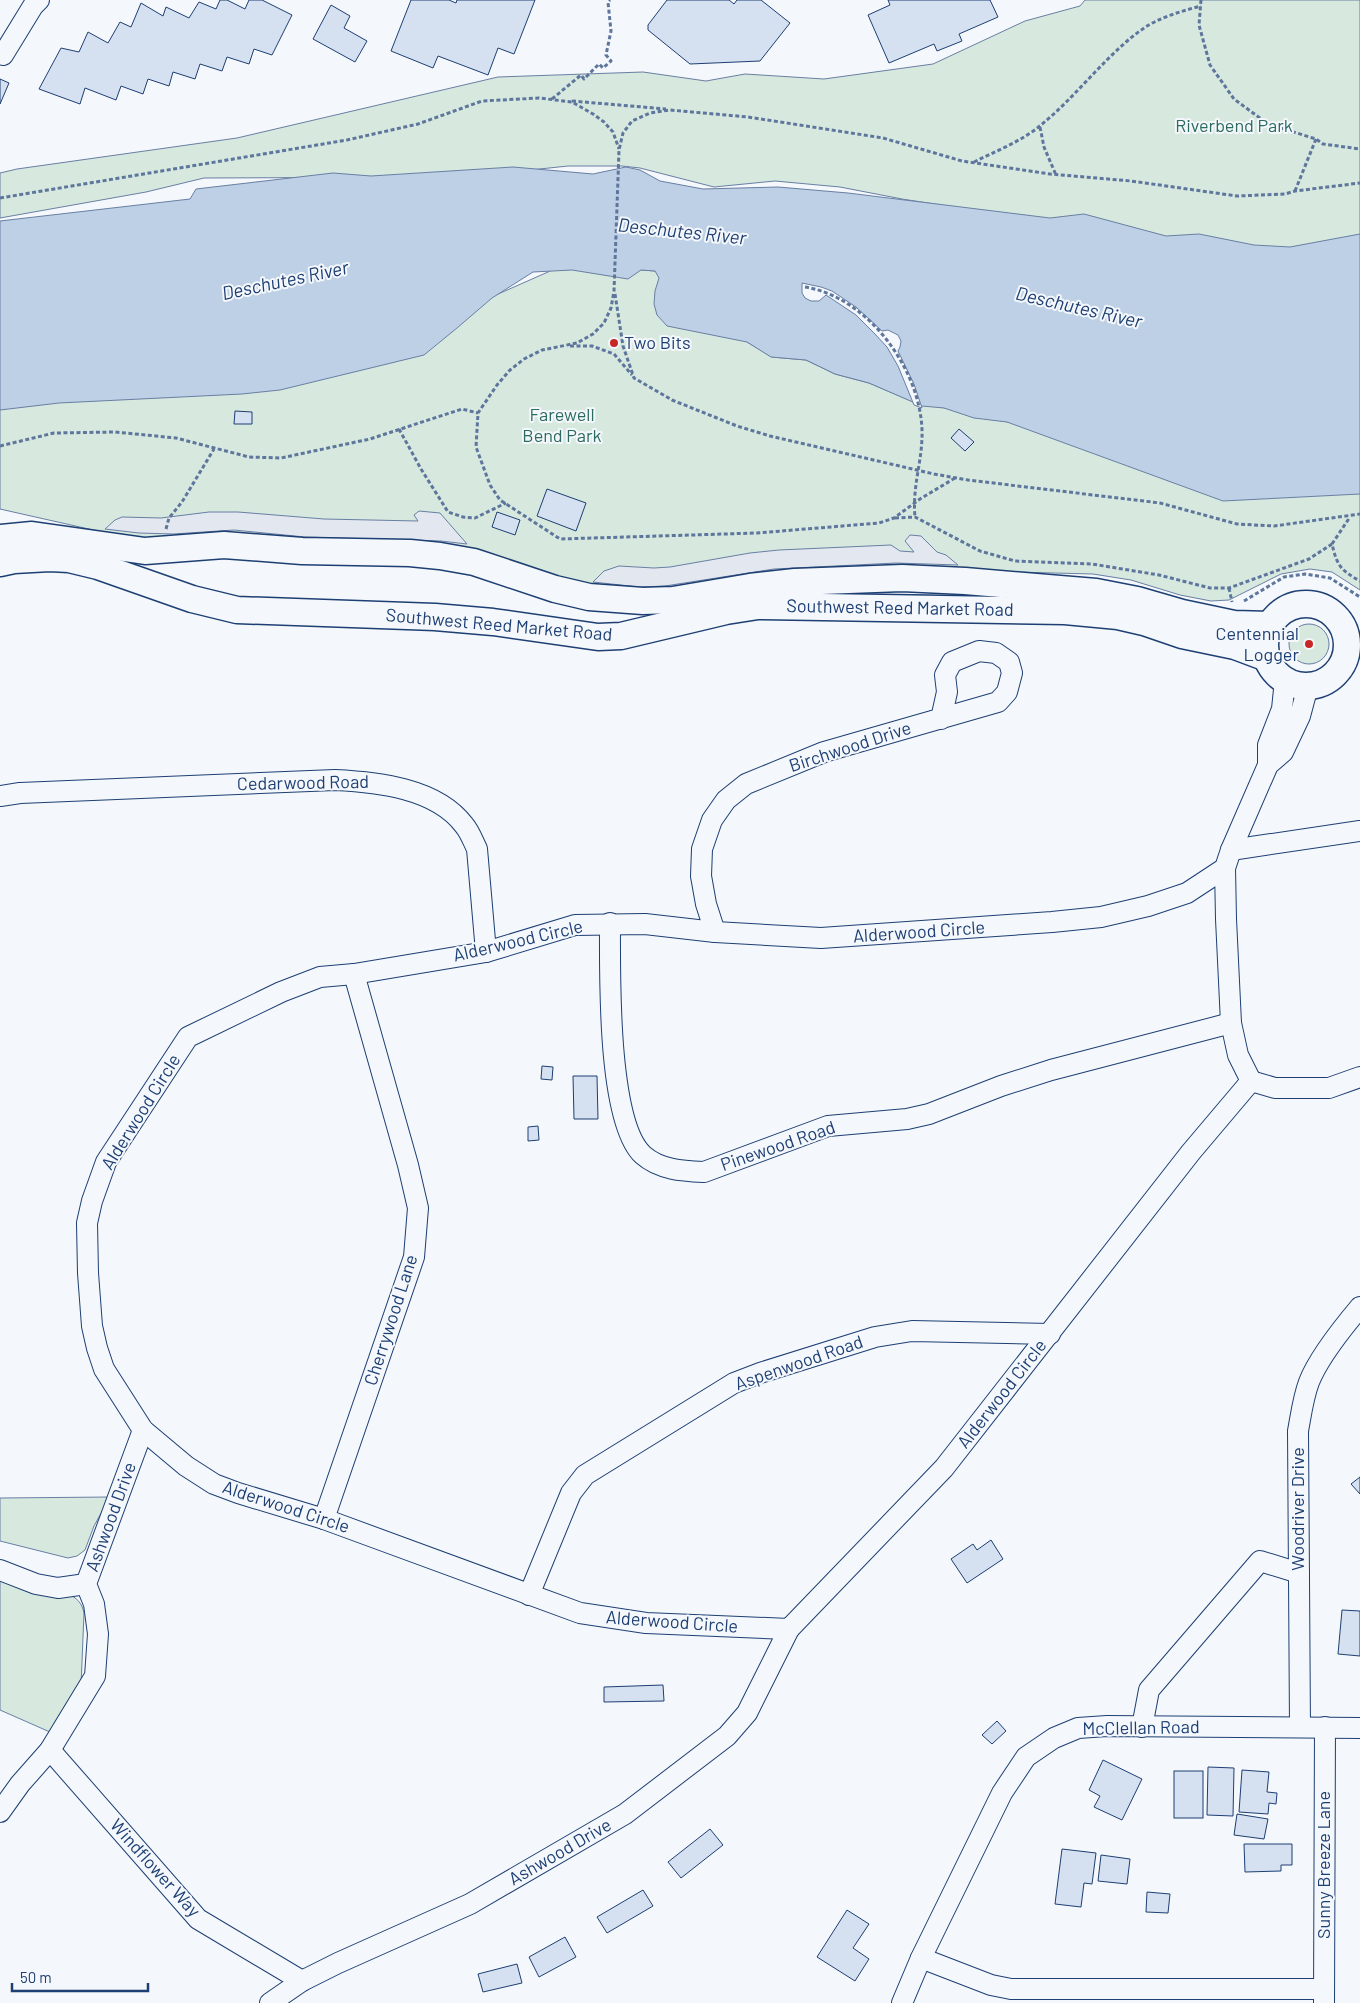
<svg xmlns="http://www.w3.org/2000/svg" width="1360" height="2003" viewBox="0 0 1360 2003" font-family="Barlow,sans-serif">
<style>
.green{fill:#d7e8df;stroke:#687fa3}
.parking{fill:#e3e8f0;stroke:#687fa3}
.water{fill:#bed0e5;stroke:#687fa3}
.pier{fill:#f4f7fb;stroke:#687fa3}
.building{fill:#d5e0f0;stroke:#1d3f73}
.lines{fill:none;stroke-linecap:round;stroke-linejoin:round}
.minor-casing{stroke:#1d3f73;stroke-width:22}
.major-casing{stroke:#1d3f73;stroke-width:29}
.path{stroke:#5e769c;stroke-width:3;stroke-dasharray:4 2.5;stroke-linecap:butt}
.minor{stroke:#f4f7fb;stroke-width:20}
.major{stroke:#f4f7fb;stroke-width:26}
.poi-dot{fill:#c62828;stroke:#f4f7fb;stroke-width:2}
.labels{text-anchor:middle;stroke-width:4;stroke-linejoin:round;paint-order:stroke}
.park-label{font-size:18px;fill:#2c6c60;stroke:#f4f7fb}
.poi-label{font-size:18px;fill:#1d3f73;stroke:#f4f7fb;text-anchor:start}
.street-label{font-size:18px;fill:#1d3f73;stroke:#f4f7fb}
.water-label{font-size:19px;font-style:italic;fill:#1d3f73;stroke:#f4f7fb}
</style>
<rect width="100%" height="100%" fill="#f4f7fb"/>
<g class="green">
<path d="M1085 0H1360V248L1265 255 902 199 840 187 775 181 714 187 640 168 622 166H568L464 177 204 178 146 192 0 218V173L17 169 237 138 498 77 643 72 706 81 745 74 824 79 933 64 1025 21 1080 6Z"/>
<path d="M566 264 655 271 747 342 772 357 806 360 835 374 869 383 909 400 1008 422 1360 483V590L1332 572 1310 569 1281 574 1229 600 1211 601 1180 595 1131 580 1093 574 976 571H708L653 590 596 587 545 574 142 541 0 509V380L435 322Z"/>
<circle cx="1309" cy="644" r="20"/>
<path d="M110 1497 94 1526 85 1550 77 1556 68 1558 0 1541V1498Z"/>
<path d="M0 1575 68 1594C77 1598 82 1603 84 1613L81 1686 59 1736 0 1710Z"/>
</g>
<g class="parking">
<path d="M419 511 440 513 467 544 441 541 305 537 234 530 173 534 139 533 105 529 115 520 122 517 161 518 209 512H238L324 519 418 521 414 515Z"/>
<path d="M910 535 921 536 937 552 946 555 958 565 896 563 774 569 665 586 639 587 593 582 604 571 619 566 654 568 670 567 750 553 779 550 891 545 900 551 914 552 905 541Z"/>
</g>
<path class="water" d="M513 167 593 174 626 167 640 170 660 181 703 189 778 187 848 193 1050 218 1084 214 1166 236 1199 234 1254 245 1290 247 1360 234V494L1223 501 1007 422 974 418 944 408 922 406 869 383 835 374 806 360 771 357 747 342 667 326 657 315 654 304 655 291 659 278 655 271 641 270 628 279 572 270 533 272 492 298 457 328 424 355 280 390 242 394 59 403 0 410V221L190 199 196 189 333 173 371 176Z"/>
<path class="pier" d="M802 283 821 287 832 291 856 307 882 331 888 330 898 335 901 341 900 347 898 351 914 384 922 408 914 405 898 366 887 347 875 334 856 315 826 295 819 301H811L805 298 802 293Z"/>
<g class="building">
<path d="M220 0H227L245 9 249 0H262L292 15 272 55 254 49 249 64 227 57 222 71 200 64 195 79 173 72 169 86 148 79 143 94 121 86 116 100 85 88 80 104 39 89 61 48 79 52 88 32 108 43 120 22 131 27 141 3 163 16 166 7 189 18 199 2 216 9Z"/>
<path d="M411 0H449L456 3 457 0H535L514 54 498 48 488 75 438 56 433 68 391 51Z"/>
<path d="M667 0H729L734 4 737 0H761L790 23 760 61 690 64 648 30V25Z"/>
<path d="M888 0H990L998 17 959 34 962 41 937 51 934 44 889 63 868 15 890 5Z"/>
<path d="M331 5 350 16 344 28 367 41 355 62 313 39Z"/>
<path d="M0 79 9 83 0 104Z"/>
<path d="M235 411 252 412V424H234Z"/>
<path d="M959 429 974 442 965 451 951 438Z"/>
<path d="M547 489 586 503 576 531 537 516Z"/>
<path d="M497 512 520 520 515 535 492 527Z"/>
<path d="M542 1066 553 1067 552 1080 541 1079Z"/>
<path d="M573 1076H597L598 1119H574Z"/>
<path d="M538 1126 539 1140 528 1141V1127Z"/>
<path d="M1360 1477V1494L1351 1484Z"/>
<path d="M991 1540 1003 1559 967 1583 951 1559 973 1544 977 1550Z"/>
<path d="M1342 1610 1360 1611V1656L1338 1654Z"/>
<path d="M663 1685 664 1701 604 1702V1687Z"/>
<path d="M997 1721 1006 1731 992 1744 982 1735Z"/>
<path d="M1103 1760 1142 1779 1122 1820 1094 1807 1100 1796 1089 1790Z"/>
<path d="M1208 1767 1234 1768 1233 1816 1207 1815Z"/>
<path d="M1242 1770 1269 1772 1267 1792 1277 1793 1276 1804 1269 1803 1268 1814 1239 1812Z"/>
<rect x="1174" y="1771" width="29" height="47"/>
<path d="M1237 1814 1268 1819 1264 1839 1234 1835Z"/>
<path d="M710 1829 723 1845 681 1878 668 1862Z"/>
<path d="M1244 1844H1292V1865H1281V1871L1245 1872Z"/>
<path d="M1062 1849 1096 1853 1092 1884 1084 1883 1081 1907 1055 1904Z"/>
<path d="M1101 1855 1130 1859 1127 1884 1098 1881Z"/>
<path d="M643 1890 653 1906 607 1933 597 1917Z"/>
<path d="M1147 1892 1170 1894 1168 1913 1146 1912Z"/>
<path d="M847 1910 869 1924 853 1948 869 1959 855 1981 817 1957Z"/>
<path d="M565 1937 576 1957 539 1977 529 1957Z"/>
<path d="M517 1964 522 1983 483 1992 478 1974Z"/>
</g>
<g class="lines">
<g class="minor-casing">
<g id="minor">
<path d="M3 55 33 6 39 0"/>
<path d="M1268 765V745L1282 709 1285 680"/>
<path d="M0 796 20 793 335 780C377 782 436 788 464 825 470 832 473 841 477 849L486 952"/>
<path d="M1231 850 1360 831"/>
<path d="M1225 868 1187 893 1148 906 1101 917 1052 922 821 938 715 932 645 924 575 925 486 952 354 974 320 977 281 992 188 1037 106 1162 92 1201 87 1223 88 1273 92 1326 97 1348 104 1369 143 1430 186 1466 214 1484 238 1493 324 1519 580 1613 646 1623 789 1629 944 1468 1191 1152 1251 1081 1238 1055 1231 1023 1226 919 1225 868 1231 850 1268 765 1283 752 1300 716 1308 686"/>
<path d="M610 923C610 973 607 1122 643 1155 660 1170 683 1171 704 1172L828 1126 907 1119 929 1114 1001 1086 1051 1070 1231 1023"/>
<path d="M715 932 706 904 701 876 702 849 712 820 726 800 746 784 824 752 998 702 1007 692 1012 673 1009 662 996 653 979 651 952 662 945 675 947 692 941 719"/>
<path d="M1251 1081 1275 1088H1329L1360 1077"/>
<path d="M324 1519 414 1257 418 1208 408 1165 354 974"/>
<path d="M0 1570 36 1584 58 1588 86 1584"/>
<path d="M529 1595 571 1493 585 1475 734 1383 760 1373 875 1337 912 1331 1050 1334"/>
<path d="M1142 1727 1149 1690 1260 1561 1299 1573"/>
<path d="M1300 1727 1298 1431C1301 1415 1303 1398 1309 1382 1318 1359 1344 1326 1360 1307"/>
<path d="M50 1750 198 1919 302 1981"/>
<path d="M0 1812 20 1784 50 1750 95 1676 98 1634 94 1604 86 1584 143 1430"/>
<path d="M921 1958 991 1985 1011 1989H1324"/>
<path d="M270 2003 302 1981 338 1963 470 1904 625 1814 727 1736 747 1713 789 1629"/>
<path d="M902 2003 921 1958 1002 1793 1026 1757 1054 1738 1078 1728 1107 1726 1360 1728"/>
<path d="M1324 2003 1325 1727"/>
</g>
</g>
<g class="major-casing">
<g id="major">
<path d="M0 538 32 535 145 551 224 545 302 551 410 553 440 556 474 562 555 589 589 597 643 601 673 600 750 587 795 582 902 578 965 581 1096 592 1137 600 1182 613 1234 624 1270 625"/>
<path d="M0 563 14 560 50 558 69 559 98 566 192 599 237 610 435 617 493 622 598 637 621 636 726 611 758 606 1065 611 1118 616 1144 622 1182 635 1235 646 1267 658"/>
<circle cx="1306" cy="645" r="41"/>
</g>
</g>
<g class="path">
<path d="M1201 0 1199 25 1210 65 1234 99 1268 124 1316 139 1323 144 1360 149"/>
<path d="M552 99 581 75 584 79 599 64 603 68 611 61 606 55 611 31 608 2 610 0"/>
<path d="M572 101 666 109"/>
<path d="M1040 127 1044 147 1056 175"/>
<path d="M974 162C996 151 1022 141 1041 125 1077 96 1110 50 1147 26 1164 16 1182 11 1201 6"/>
<path d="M1295 191 1316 139"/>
<path d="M0 198 347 140 418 124 482 101 539 98 572 102 593 114 604 122 613 132 619 149"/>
<path d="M805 287C868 297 920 369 922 430 923 460 912 485 915 517"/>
<path d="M615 294 623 346 634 378 672 400 737 426 770 436 934 474 968 480 1160 503 1237 524 1274 526 1360 514"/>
<path d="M570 346H592L614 354 632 375"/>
<path d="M399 429 421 469 448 512 463 517 475 518 506 503"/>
<path d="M0 446 54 433 115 432 176 438 249 457 281 458 370 439 462 409 478 413"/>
<path d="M955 478 920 499 894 518 879 523 757 533 560 539 500 500 490 485 476 447 478 413 497 385 510 370 524 359 542 350 577 343 593 334 604 323 611 308 614 291 619 150 623 133 632 121 650 113 670 110 748 117 883 138 962 161 1050 174 1131 181 1237 196 1285 194 1295 191 1360 183"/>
<path d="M895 518 915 517 980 551 1015 561 1092 564 1159 575 1210 588H1229L1309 559 1332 544C1337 565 1340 570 1360 581"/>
<path d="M166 529 169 518 182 502 214 449"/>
<path d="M1332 544 1350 517"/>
<path d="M1229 588 1232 602"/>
<path d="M1244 601 1284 577 1305 574 1330 578 1360 597"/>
</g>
<use href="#minor" class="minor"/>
<use href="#major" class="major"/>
</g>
<g class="poi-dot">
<circle cx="614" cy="343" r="5"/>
<circle cx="1309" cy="644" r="5"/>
</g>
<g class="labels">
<g class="park-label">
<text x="1234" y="132">Riverbend Park</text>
<text x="562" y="421">Farewell<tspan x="562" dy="21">Bend Park</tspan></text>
</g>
<g class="poi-label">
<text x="624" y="349">Two Bits</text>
<text x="1299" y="640" text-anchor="end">Centennial<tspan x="1299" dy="21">Logger</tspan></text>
</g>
<g class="street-label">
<text transform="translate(900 608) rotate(1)" y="6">Southwest Reed Market Road</text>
<text transform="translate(499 625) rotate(5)" y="6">Southwest Reed Market Road</text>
<text transform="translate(850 747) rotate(-18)" y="6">Birchwood Drive</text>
<text transform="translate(303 783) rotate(-1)" y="6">Cedarwood Road</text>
<text transform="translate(919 932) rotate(-4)" y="6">Alderwood Circle</text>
<text transform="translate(518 941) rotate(-13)" y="6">Alderwood Circle</text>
<text transform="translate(141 1112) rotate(-58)" y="6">Alderwood Circle</text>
<text transform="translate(778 1146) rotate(-19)" y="6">Pinewood Road</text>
<text transform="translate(391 1320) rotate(-72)" y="6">Cherrywood Lane</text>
<text transform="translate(799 1363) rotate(-19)" y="6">Aspenwood Road</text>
<text transform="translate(1002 1394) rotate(-52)" y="6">Alderwood Circle</text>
<text transform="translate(286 1507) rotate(18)" y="6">Alderwood Circle</text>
<text transform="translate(1298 1509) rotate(-90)" y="6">Woodriver Drive</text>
<text transform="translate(111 1517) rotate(-70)" y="6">Ashwood Drive</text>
<text transform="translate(672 1622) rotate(4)" y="6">Alderwood Circle</text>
<text transform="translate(1141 1728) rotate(-1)" y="6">McClellan Road</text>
<text transform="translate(560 1852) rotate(-30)" y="6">Ashwood Drive</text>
<text transform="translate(1324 1865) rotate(-90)" y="6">Sunny Breeze Lane</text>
<text transform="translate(155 1868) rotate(48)" y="6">Windflower Way</text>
</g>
<g class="water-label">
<text transform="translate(682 231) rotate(6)" y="7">Deschutes River</text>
<text transform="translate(285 280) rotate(-12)" y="7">Deschutes River</text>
<text transform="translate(1079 307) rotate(13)" y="7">Deschutes River</text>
</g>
</g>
<path d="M12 1983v8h136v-8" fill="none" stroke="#1d3f73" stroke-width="2.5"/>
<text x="20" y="1983" font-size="15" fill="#1d3f73" stroke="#f4f7fb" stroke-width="4" paint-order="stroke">50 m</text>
</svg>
